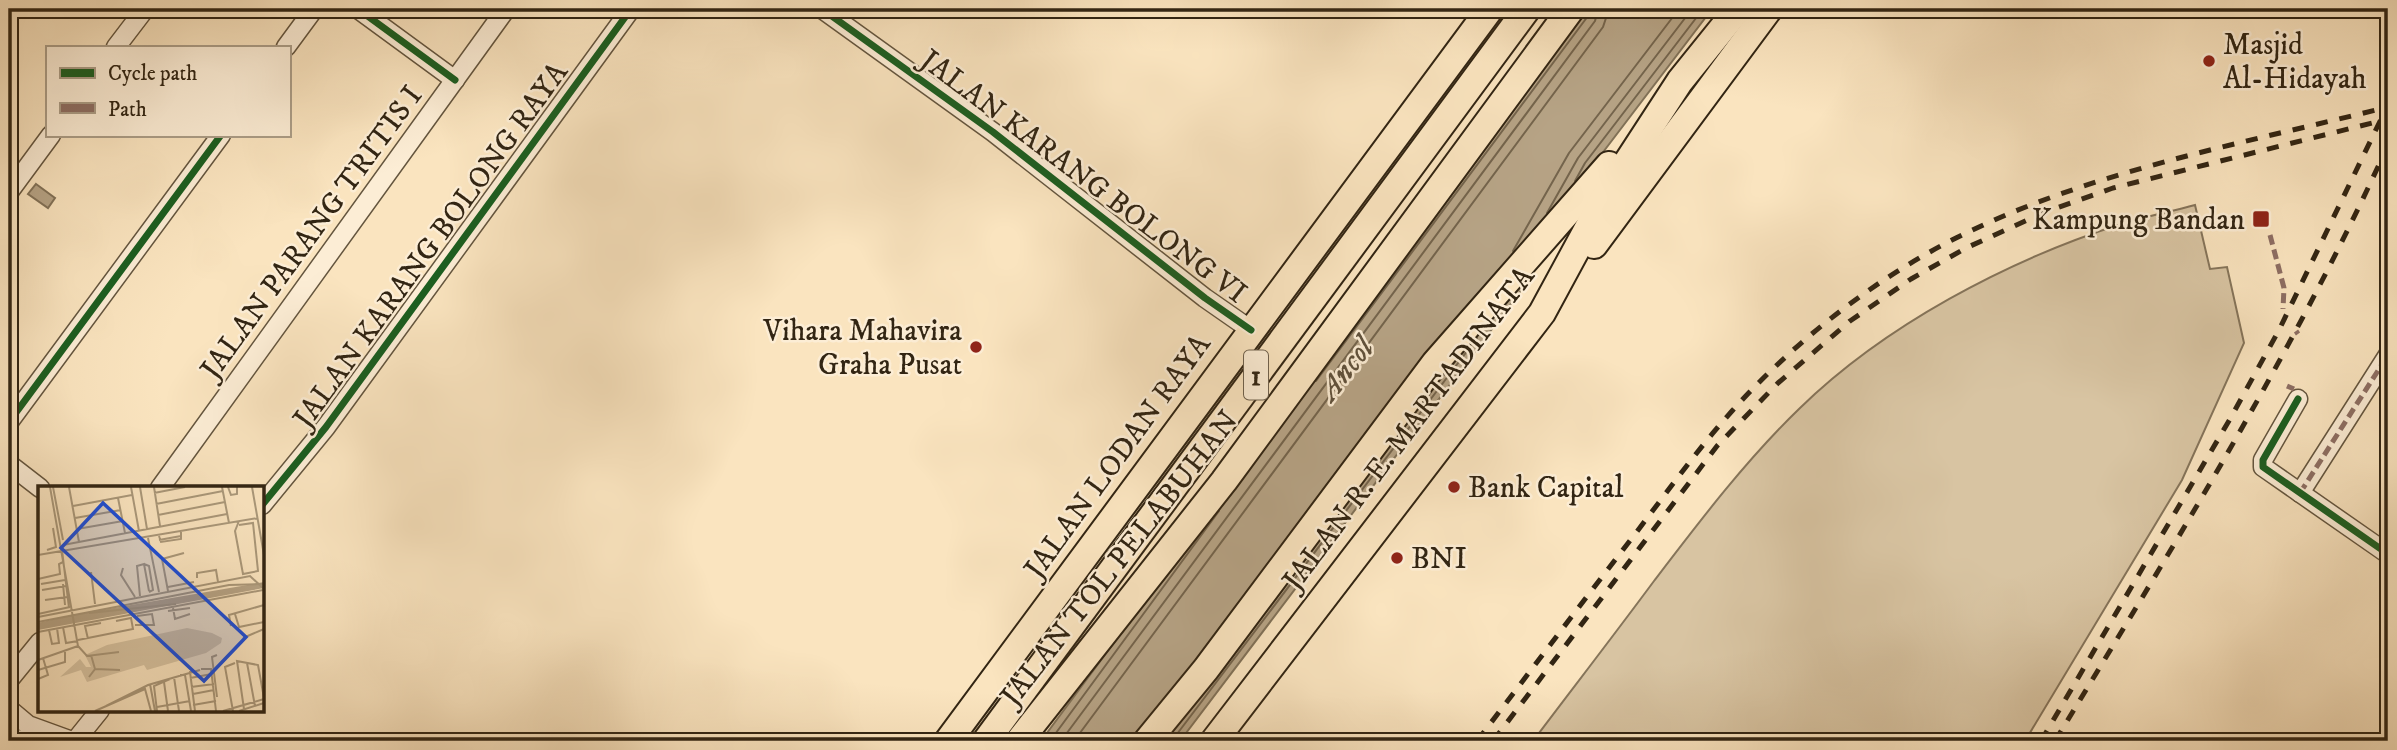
<svg xmlns="http://www.w3.org/2000/svg" width="2397" height="750" viewBox="0 0 2397 750" font-family="'IM FELL DW Pica',serif">
<style>
.green{fill:#d8c4a2;stroke:#85745a;stroke-width:2}
.water{fill:#b6a385;stroke:#817157;stroke-width:2}
.lines{fill:none;stroke-linecap:round;stroke-linejoin:round}
.shore{stroke:#74644c;stroke-width:2}
.minor-casing{stroke:#64553e;stroke-width:21}
.highway-casing{stroke:#322513;stroke-width:30}
.minor{stroke:#fcedd5;stroke-width:18}
.highway{stroke:#fae4bf;stroke-width:26}
.rail{stroke:#322513;stroke-width:5;stroke-dasharray:12 12;stroke-linecap:butt}
.quiet{stroke:#8d6e63;stroke-width:5;stroke-dasharray:10 5;stroke-linecap:butt}
.cycleway-casing{stroke:#fcedd5;stroke-width:11}
.cycleway{stroke:#1b5e20;stroke-width:7}
.poi-dot{fill:#8f2418;stroke:#fcedd5;stroke-width:2.5}
.labels{text-anchor:middle;stroke-width:5;stroke-linejoin:round;paint-order:stroke}
.shield{fill:#fcedd5;stroke:#6f614d;stroke-width:2}
.shield-label{font-size:28px;font-weight:bold;fill:#322513}
.poi-label{font-size:30px;fill:#322513;stroke:#fcedd5;text-anchor:start}
.street-label{font-size:30px;fill:#322513;stroke:#fcedd5}
.water-label{font-size:32px;font-style:italic;fill:#60513b;stroke:#fcedd5}
.inset-road{fill:none;stroke:#aa987a;stroke-width:2}
.view{fill:#1d4ed8;fill-opacity:0.15;stroke:#1d4ed8;stroke-width:3.5}
.inset-edge{fill:none;stroke:#322513;stroke-width:3.5}
</style>
<rect width="100%" height="100%" fill="#fae4bf"/>
<filter id="stains"><feTurbulence type="fractalNoise" baseFrequency=".00286" numOctaves="4"/><feColorMatrix values="0 0 0 0 .2 0 0 0 0 .09 0 0 0 0 .02 0 0 0 .5 -.17"/></filter>
<radialGradient id="worn" r=".72"><stop offset=".6" stop-color="#630" stop-opacity="0"/><stop offset="1" stop-color="#630" stop-opacity=".3"/></radialGradient>
<path class="green" d="M2195 205 2210 269 2227 267 2244 343 2182 480 2025 741H1533C1573 688 1614 635 1654 581 1699 522 1746 460 1800 408 1885 325 2007 261 2118 225 2143 217 2170 212 2195 205Z"/>
<g class="water">
<path d="M1584 9H1712L1591 168 1520 292 1180 741H1041Z"/>
<path d="M36 184 55 198 48 208 28 194Z"/>
</g>
<g class="lines">
<g class="shore">
<path d="M1575 181 1585 163 1703 9"/>
<path d="M1547 213 1578 158 1692 9"/>
<path d="M1513 251 1569 153 1679 9"/>
<path d="M1316 381 1588 16 1589 9"/>
<path d="M1050 741 1219 511"/>
<path d="M1061 741 1595 21 1598 9"/>
<path d="M1074 741 1603 27 1609 9"/>
<path d="M1175 741 1177 734 1477 338"/>
</g>
<g class="minor-casing">
<g id="minor">
<path d="M358 9 455 80"/>
<path d="M822 9 993 132 1205 298 1251 330"/>
<path d="M116 47 145 9"/>
<path d="M286 47 314 9"/>
<path d="M9 192 51 135"/>
<path d="M2298 399 2263 460V467L2388 554"/>
<path d="M9 422 221 135"/>
<path d="M9 464 40 488"/>
<path d="M160 488 506 9"/>
<path d="M2300 493 2388 355"/>
<path d="M262 505 326 427 631 9"/>
<path d="M9 680 40 642"/>
<path d="M9 709 28 725 72 741"/>
<path d="M9 737 25 741"/>
<path d="M75 741 100 710"/>
</g>
</g>
<g class="highway-casing">
<g id="highway">
<path d="M1594 245 1769 9"/>
<path d="M948 741 1490 9"/>
<path d="M986 741 1527 9"/>
<path d="M1019 741 1224 481 1571 9"/>
<path d="M1147 741 1206 669 1435 363 1609 165"/>
<path d="M1214 741 1542 313 1607 193 1680 81 1738 9"/>
</g>
</g>
<use href="#minor" class="minor"/>
<use href="#highway" class="highway"/>
<g class="rail">
<path d="M1477 741C1529 673 1580 605 1632 538 1665 495 1696 451 1732 411 1795 341 1873 280 1956 238 2089 171 2245 143 2388 107"/>
<path d="M1493 741 1717 446 1778 383 1850 321 1911 279 1966 248 2045 212 2113 188 2388 119"/>
<path d="M2041 741 2230 419 2279 330 2383 115"/>
<path d="M2055 741C2173 547 2294 352 2388 145"/>
</g>
<g class="quiet">
<path d="M2270 235 2284 288 2283 309"/>
<path d="M2296 331 2298 334"/>
<path d="M2287 386 2294 389"/>
<path d="M2300 493 2388 355"/>
</g>
<g class="cycleway-casing">
<g id="cycleway">
<path d="M358 9 455 80"/>
<path d="M822 9 993 132 1205 298 1251 330"/>
<path d="M2298 399 2263 460V467L2388 554"/>
<path d="M9 422 221 135"/>
<path d="M262 505 326 427 631 9"/>
</g>
</g>
<use href="#cycleway" class="cycleway"/>
</g>
<g class="poi-dot">
<circle cx="2209" cy="61" r="7"/>
<rect x="2252" y="210" width="18" height="18" rx="3.5"/>
<circle cx="976" cy="347" r="7"/>
<circle cx="1454" cy="487" r="7"/>
<circle cx="1397" cy="558" r="7"/>
</g>
<g class="labels">
<rect class="shield" x="1244" y="350.5" width="24" height="49" rx="5"/>
<g class="shield-label">
<text x="1256" y="385">1</text>
</g>
<g class="poi-label">
<text x="2223" y="54">Masjid<tspan x="2223" dy="34">Al-Hidayah</tspan></text>
<text x="2245" y="229" text-anchor="end">Kampung Bandan</text>
<text x="962" y="340" text-anchor="end">Vihara Mahavira<tspan x="962" dy="34">Graha Pusat</tspan></text>
<text x="1468" y="497">Bank Capital</text>
<text x="1411" y="568">BNI</text>
</g>
<g class="street-label">
<text transform="translate(1084 176) rotate(37)" y="10">JALAN KARANG BOLONG VI</text>
<text transform="translate(311 232) rotate(-54)" y="10">JALAN PARANG TRITIS I</text>
<text transform="translate(430 245) rotate(-54)" y="10">JALAN KARANG BOLONG RAYA</text>
<text transform="translate(1408 428) rotate(-53)" y="10">JALAN R. E. MARTADINATA</text>
<text transform="translate(1117 456) rotate(-54)" y="10">JALAN LODAN RAYA</text>
<text transform="translate(1119 558) rotate(-52)" y="10">JALAN TOL PELABUHAN</text>
</g>
<g class="water-label">
<text transform="translate(1345 368) rotate(-52)" y="11">Ancol</text>
</g>
</g>
<g transform="translate(38 486)">
<rect width="226" height="226" fill="#fae4bf"/>
<path d="M149 142 174 147 184 152 183 157 168 167 109 184 106 179 49 196 43 184 22 191 42 173 48 181H53L47 169 69 159Z" fill="#d8c4a2"/>
<path d="M226 96V102L0 144V137L35 129Z" fill="#b6a385"/>
<path class="inset-road" d="M15 1 25 54M31 1 41 56M93 1 101 45M102 1 109 43M116 1 122 40M184 1 191 37M190 1 193 9 199 8V1M214 1 226 69M116 7 147 1M80 12 87 47M118 18 185 5M35 20 94 9M120 29 187 16M37 32 83 24M201 35 197 45 205 88 220 85 215 37 201 39M39 43 85 35M121 50 123 56 143 53V45M110 52 121 106M121 54 143 50M25 59 189 28M9 64 18 61 15 42M24 64 31 122M0 69 220 32M106 78 111 80 115 104 111 106M85 82 83 89 97 111M53 86 57 118M159 92V87L178 84 180 96M0 93 22 88 21 78 25 76M3 98 27 94M25 98 27 119M130 101 156 96M4 104 28 100M130 105 124 73 146 67M102 110 99 80 106 78 111 105M7 114 29 111M135 122 137 133 152 128M130 125 152 122M51 127 138 118M0 128 32 121M197 128 201 141 226 136M0 131 212 90 226 103M0 136 191 99 226 98M97 139H116L114 128 99 130M193 140 191 129 226 119M25 141 28 157 40 155M11 144 14 158 21 157 19 142M0 146 225 104M205 152 226 143M50 153 47 140 63 137M40 154 95 143 93 132 78 135M40 160 49 170 81 166M0 174 40 160 12 1M209 177 217 220M57 183 82 184M163 183H173L178 225M0 184 27 176V166M155 185 152 186 157 225M142 189H147L153 225M51 191 57 183 53 169M136 191 141 225M152 192 174 188M0 193 10 189 5 172M126 196 130 225M112 198 117 225M153 201 176 198M155 208 176 204M179 211 174 171 179 169M155 219 178 215M68 220 110 199 162 184M119 221 152 215M206 223 199 175 220 179 226 212M57 225 107 203 113 225M119 225 116 200 132 193M185 225 226 213M195 225 187 181 197 177M201 225 226 217"/>
<path class="view" d="M65 17 208 151 166 195 23 62Z"/>
<rect width="226" height="226" class="inset-edge"/>
</g>
<rect width="2397" height="750" fill="none" stroke="#fae4bf" stroke-width="35"/>
<rect x="10" y="10" width="2376" height="729" fill="none" stroke="#322513" stroke-width="3.5"/>
<rect x="18" y="18" width="2362" height="715" fill="none" stroke="#322513" stroke-width="2"/>
<rect x="46" y="46" width="245" height="91" fill="#fcedd5" stroke="#ab9d87" stroke-width="2"/>
<rect x="60" y="68" width="35" height="10" fill="#1b5e20" stroke="#ab9d87" stroke-width="2"/>
<text x="108" y="80" font-size="21" fill="#322513">Cycle path</text>
<rect x="60" y="103" width="35" height="10" fill="#8d6e63" stroke="#ab9d87" stroke-width="2"/>
<text x="108" y="116" font-size="21" fill="#322513">Path</text>
<rect width="100%" height="100%" filter="url(#stains)"/>
<rect width="100%" height="100%" fill="url(#worn)"/>
</svg>
